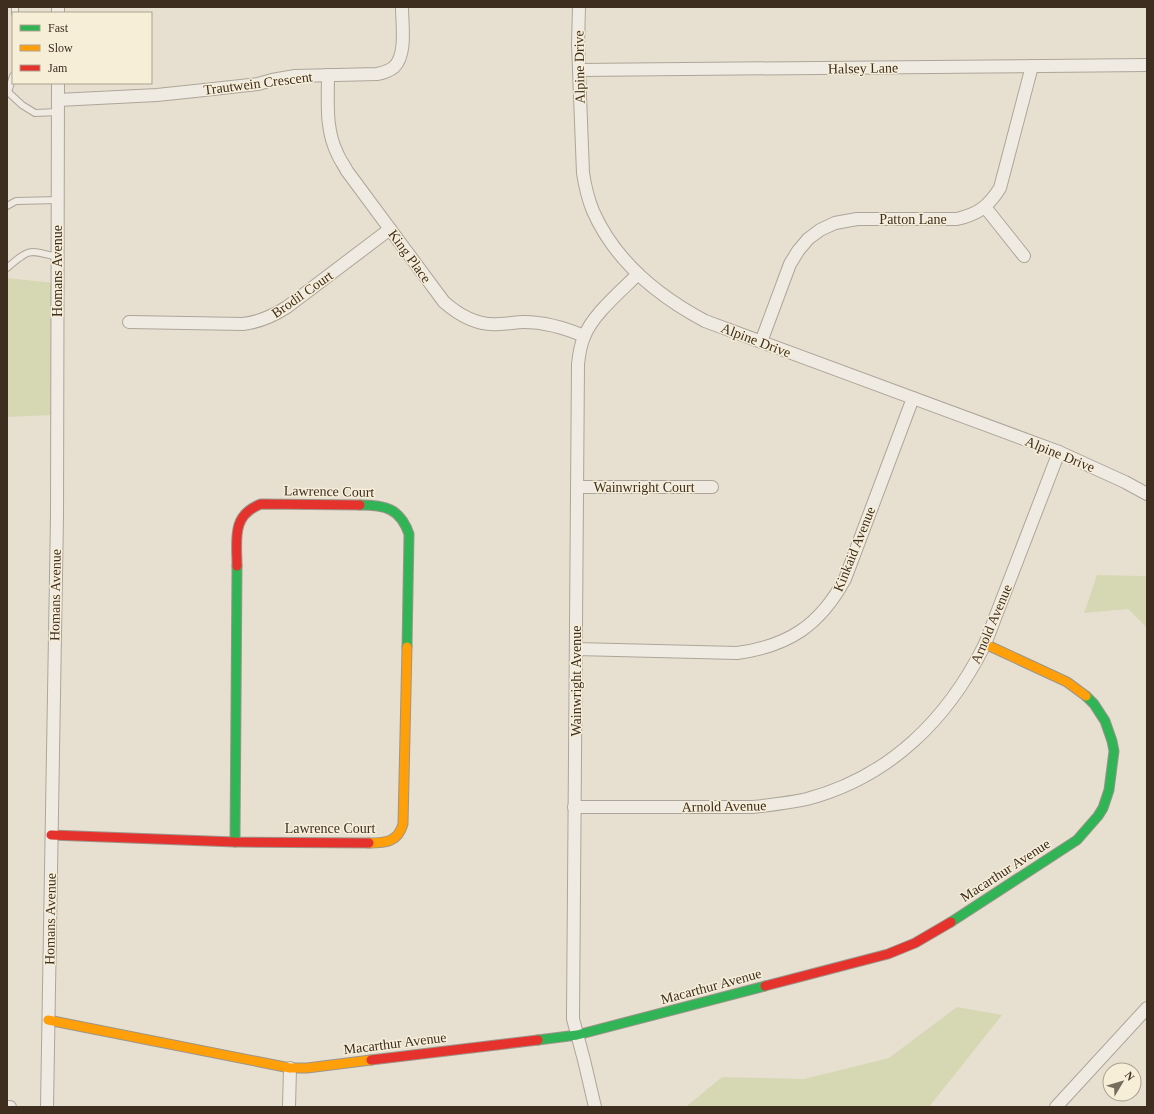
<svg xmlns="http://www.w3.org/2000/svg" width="1154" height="1114" viewBox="0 0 1154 1114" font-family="Georgia,serif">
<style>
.green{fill:#d6d7b3}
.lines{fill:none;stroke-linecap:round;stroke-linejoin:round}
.lane-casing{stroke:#ada599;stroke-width:8}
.street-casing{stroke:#ada599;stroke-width:14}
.fast-casing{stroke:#9c958a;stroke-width:11}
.slow-casing{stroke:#9c958a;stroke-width:11}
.jam-casing{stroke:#9c958a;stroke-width:11}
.lane{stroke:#efebe3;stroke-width:6}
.street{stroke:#efebe3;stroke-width:12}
.fast{stroke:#30b455;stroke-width:9}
.slow{stroke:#ff9f0a;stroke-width:9}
.jam{stroke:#e5322d;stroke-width:9}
.labels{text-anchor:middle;stroke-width:3;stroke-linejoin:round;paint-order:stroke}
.street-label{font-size:14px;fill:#3d2e20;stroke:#f7eed8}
</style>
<rect width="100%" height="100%" fill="#e7e0d1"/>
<g class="green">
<path d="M7 278 54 283V415L7 417Z"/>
<path d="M1097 575 1147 576V628L1128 609 1084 613Z"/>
<path d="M957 1007 1002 1015 929 1107H741L687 1106 722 1077 804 1079 889 1058Z"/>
</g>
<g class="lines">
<g class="lane-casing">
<g id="lane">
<path d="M15 7V13"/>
<path d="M7 91 22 105 35 113 58 112"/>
<path d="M8 92 13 76"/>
<path d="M7 206 16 201 58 200"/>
<path d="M7 268C30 248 29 250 57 257"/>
</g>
</g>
<g class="street-casing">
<g id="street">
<path d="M579 7 578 44 583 173C585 186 588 199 593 211 615 261 658 296 705 321L1059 452 1125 482 1147 494"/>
<path d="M58 13V7"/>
<path d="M579 70 1147 65"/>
<path d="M328 75C328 102 325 130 338 155 340 160 344 165 347 171L444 302C460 316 478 326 499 324 508 324 516 322 524 322 546 322 565 328 584 336"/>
<path d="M58 100 157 95 195 91 258 84 272 80 295 76 377 74C383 73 389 71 394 67 407 55 402 24 402 7"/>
<path d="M985 207 1024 256"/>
<path d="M129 322 243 324C260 322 273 316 287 307L390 229"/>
<path d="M761 342 790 264 798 251 808 239 820 230 835 223 857 219H957C978 214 988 207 1000 188L1032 66"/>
<path d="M577 487H712"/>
<path d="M576 649 737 653C789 646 820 625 845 579L913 398"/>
<path d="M574 807H753C771 805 789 803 807 799 890 777 948 719 985 644L1059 452"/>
<path d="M7 1107H10"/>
<path d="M47 1107 57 517 58 83"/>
<path d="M289 1107 290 1068"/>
<path d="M595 1107 584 1060 573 1019 578 364C579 355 580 346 584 337 592 315 621 291 638 274"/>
<path d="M1056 1107 1147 1008"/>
</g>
</g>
<g class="fast-casing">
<g id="fast">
<path d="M360 505C385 505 400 508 409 534L407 647"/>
<path d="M235 842 237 566"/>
<path d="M951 922 1077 840 1098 816 1103 808 1109 790 1114 751 1112 741 1105 721 1094 704 1086 696"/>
<path d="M538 1040 577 1035 765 986"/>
</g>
</g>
<g class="slow-casing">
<g id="slow">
<path d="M985 644 1067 682 1086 696"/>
<path d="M369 843C386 843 398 842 403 824L407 647"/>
<path d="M48 1020 290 1068H307L371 1060"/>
</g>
</g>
<g class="jam-casing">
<g id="jam">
<path d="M237 566C237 540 231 515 261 504L360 505"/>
<path d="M51 835 235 842 369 843"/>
<path d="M765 986 888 954 915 943 951 922"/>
<path d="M371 1060 538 1040"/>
</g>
</g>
<use href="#lane" class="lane"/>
<use href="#street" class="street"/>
<use href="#fast" class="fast"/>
<use href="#slow" class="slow"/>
<use href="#jam" class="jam"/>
</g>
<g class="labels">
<g class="street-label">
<text transform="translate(579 67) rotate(-91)" y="5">Alpine Drive</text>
<text transform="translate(863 68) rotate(-1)" y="5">Halsey Lane</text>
<text transform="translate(258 83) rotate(-7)" y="5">Trautwein Crescent</text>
<text x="913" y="224">Patton Lane</text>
<text transform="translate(410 256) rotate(54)" y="5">King Place</text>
<text transform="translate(57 271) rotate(-90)" y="5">Homans Avenue</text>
<text transform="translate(302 294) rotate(-35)" y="5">Brodil Court</text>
<text transform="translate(756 340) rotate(21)" y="5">Alpine Drive</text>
<text transform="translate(1060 454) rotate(22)" y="5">Alpine Drive</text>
<text x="644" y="492">Wainwright Court</text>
<text transform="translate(329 491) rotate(1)" y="5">Lawrence Court</text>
<text transform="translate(854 549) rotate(-68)" y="5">Kinkaid Avenue</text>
<text transform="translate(55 595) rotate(-89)" y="5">Homans Avenue</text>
<text transform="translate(991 624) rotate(-67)" y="5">Arnold Avenue</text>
<text transform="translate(576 681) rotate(-90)" y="5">Wainwright Avenue</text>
<text transform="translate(724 806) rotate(-1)" y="5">Arnold Avenue</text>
<text x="330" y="833">Lawrence Court</text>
<text transform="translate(1005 870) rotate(-33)" y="5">Macarthur Avenue</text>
<text transform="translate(50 919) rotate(-89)" y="5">Homans Avenue</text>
<text transform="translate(711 986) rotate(-15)" y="5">Macarthur Avenue</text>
<text transform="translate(395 1043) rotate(-7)" y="5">Macarthur Avenue</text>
</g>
</g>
<rect width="1154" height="1114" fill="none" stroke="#3d2e20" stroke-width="16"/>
<rect x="12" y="12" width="140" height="72" fill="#f7eed8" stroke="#ada18e"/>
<rect x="20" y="25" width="20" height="6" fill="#30b455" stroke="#ada18e"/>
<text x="48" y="32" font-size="12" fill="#3d2e20">Fast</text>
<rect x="20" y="45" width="20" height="6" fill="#ff9f0a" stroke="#ada18e"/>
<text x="48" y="52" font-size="12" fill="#3d2e20">Slow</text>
<rect x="20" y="65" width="20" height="6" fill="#e5322d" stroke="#ada18e"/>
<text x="48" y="72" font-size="12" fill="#3d2e20">Jam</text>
<g transform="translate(1122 1082) rotate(52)"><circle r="19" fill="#f7eed8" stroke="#ada18e"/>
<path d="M0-3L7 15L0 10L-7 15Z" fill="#786c5e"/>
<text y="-6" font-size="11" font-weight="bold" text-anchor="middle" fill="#3d2e20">N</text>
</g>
</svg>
